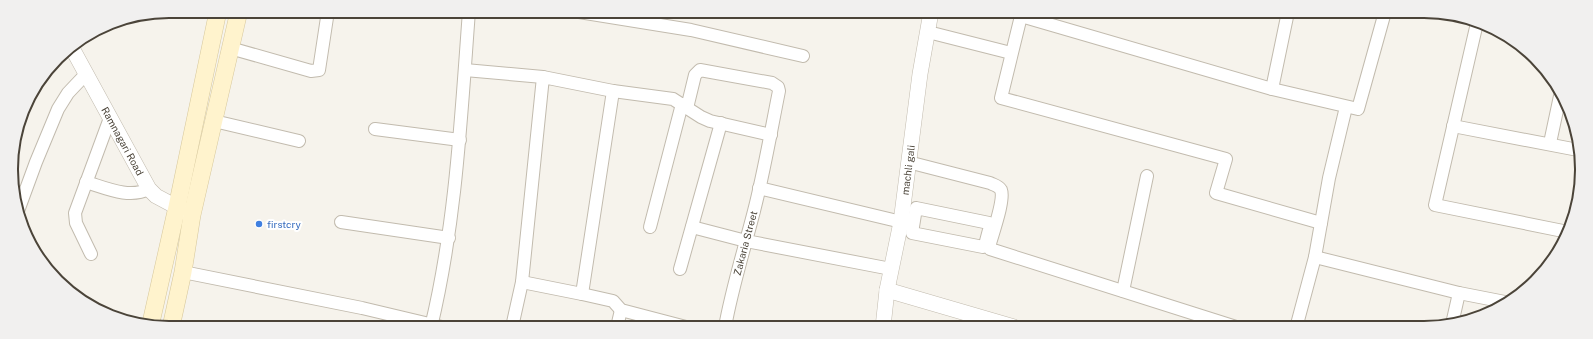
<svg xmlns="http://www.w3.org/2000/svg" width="1593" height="339" viewBox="0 0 1593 339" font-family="'Public Sans',sans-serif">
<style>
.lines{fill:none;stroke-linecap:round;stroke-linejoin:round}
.minor-casing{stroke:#c2bbae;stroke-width:14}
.tertiary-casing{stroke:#c2bbae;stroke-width:16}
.secondary-casing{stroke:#d6c79b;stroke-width:18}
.minor{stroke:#fff;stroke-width:12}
.tertiary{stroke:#fff;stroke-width:15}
.secondary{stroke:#fff3cd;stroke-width:17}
.shop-dot{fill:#3f7fe0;stroke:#fff;stroke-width:1.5}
.labels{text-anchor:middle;stroke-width:4;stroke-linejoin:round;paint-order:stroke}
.street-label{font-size:10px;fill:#4b4439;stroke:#fff}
.shop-label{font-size:10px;fill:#366cbe;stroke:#fff;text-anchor:start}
.rim{fill:none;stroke:#4b4439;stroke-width:2}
</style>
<rect width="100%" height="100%" fill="#f6f3ec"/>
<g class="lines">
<g class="minor-casing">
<g id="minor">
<path d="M573 11 691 30 803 56"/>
<path d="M1022 12 1001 98 1226 159 1216 193 1321 223"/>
<path d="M1021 16 1272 89 1358 109 1385 12"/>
<path d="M1477 23 1435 205 1568 232"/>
<path d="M928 32 1011 53"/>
<path d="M230 48 311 71 319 70 328 11"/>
<path d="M465 70 543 77"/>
<path d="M1272 89 1288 12"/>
<path d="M613 91 673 99 701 117 710 121 771 135"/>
<path d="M687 108 695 75 700 70 772 83 778 87 779 91C771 131 764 172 754 211 744 250 732 288 725 327"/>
<path d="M214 121 299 141"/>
<path d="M1453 126 1578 150"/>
<path d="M375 129 460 140"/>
<path d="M1550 143 1560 96"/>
<path d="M908 162 990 183C994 185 999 186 1001 190 1005 200 992 235 989 247L990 249 1236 327"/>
<path d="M86 182C106 188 129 199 149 189"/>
<path d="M759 188 910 224"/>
<path d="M916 208 989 223 990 226 985 245 983 247 912 233Z"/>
<path d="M18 211 36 162 58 109 68 93 86 74"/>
<path d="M341 222 449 238"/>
<path d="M650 227 682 104"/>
<path d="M692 227 746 241 891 269"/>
<path d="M91 254 76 223 75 213 110 118"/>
<path d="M1315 257 1459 293 1505 302"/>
<path d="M680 269 721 123"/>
<path d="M183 272 362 308 442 327"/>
<path d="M522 282 582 294"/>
<path d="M1123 291 1147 176"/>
<path d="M1452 324 1459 293"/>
<path d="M431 327C456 223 461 117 469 11"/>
<path d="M512 327 522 282 543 77 613 91 582 294 613 301 621 310 686 327"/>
<path d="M617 327 621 310"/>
<path d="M1296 328 1315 257 1329 178 1346 107"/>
</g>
</g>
<g class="tertiary-casing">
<g id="tertiary">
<path id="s1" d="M72 48 149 189 156 196 186 212"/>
<path d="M887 290 1014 327"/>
<path id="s2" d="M883 327 887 290 901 222 920 74 931 12"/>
</g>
</g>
<g class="secondary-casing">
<g id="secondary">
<path d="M150 327 177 207 218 11"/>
<path d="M171 327 183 272 192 215 239 11"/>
</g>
</g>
<use href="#minor" class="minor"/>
<use href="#tertiary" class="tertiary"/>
<use href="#secondary" class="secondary"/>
</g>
<circle class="shop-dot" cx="259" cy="224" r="4"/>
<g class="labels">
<g class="street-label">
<text dy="4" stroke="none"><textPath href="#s1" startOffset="106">Ramnagari Road</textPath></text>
<text dy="4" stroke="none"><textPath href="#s2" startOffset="159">machli gali</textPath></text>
<text transform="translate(745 243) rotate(-75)" y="4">Zakaria Street</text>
</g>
<g class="shop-label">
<text x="267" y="228">firstcry</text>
</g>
</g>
<path d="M0 0H1593V339H0ZM169 18H1424A151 151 0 0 1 1575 169V170A151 151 0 0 1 1424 321H169A151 151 0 0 1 18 170V169A151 151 0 0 1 169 18Z" fill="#f1f0ef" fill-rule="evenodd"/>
<path class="rim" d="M169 18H1424A151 151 0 0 1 1575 169V170A151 151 0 0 1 1424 321H169A151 151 0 0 1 18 170V169A151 151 0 0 1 169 18Z"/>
</svg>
